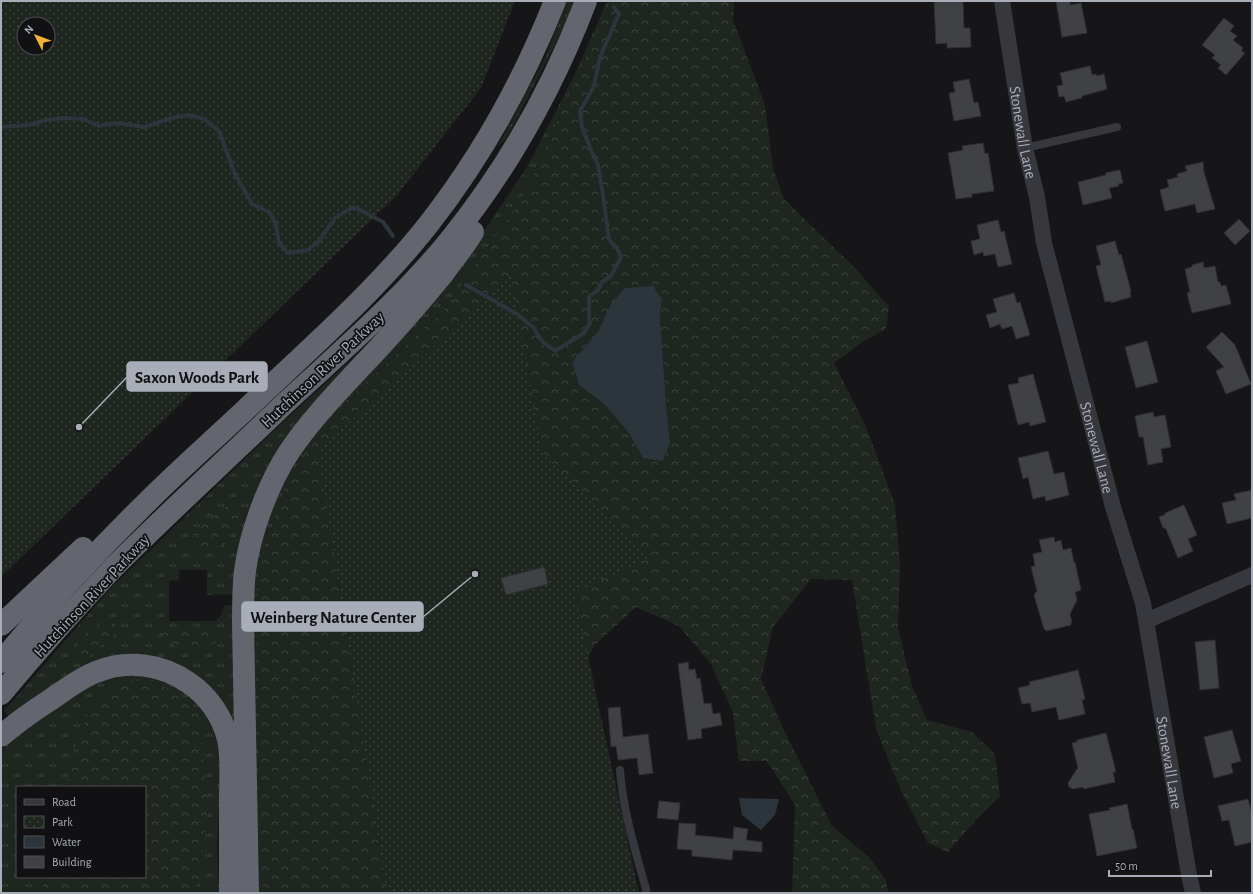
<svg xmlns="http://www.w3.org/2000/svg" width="1253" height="894" viewBox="0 0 1253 894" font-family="'Alegreya Sans',sans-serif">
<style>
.grass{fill:url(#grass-tufts);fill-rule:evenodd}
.forest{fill:url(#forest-crowns);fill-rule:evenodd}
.park{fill:url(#park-dots);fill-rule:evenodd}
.water{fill:#2c353c}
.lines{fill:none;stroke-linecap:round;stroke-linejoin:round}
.stream{stroke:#2c353c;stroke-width:4}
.building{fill:#404145;stroke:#303034}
.service{stroke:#37383d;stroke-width:8}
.minor{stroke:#37383d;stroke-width:16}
.motorway{stroke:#63666e;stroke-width:22}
.labels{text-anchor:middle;stroke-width:3.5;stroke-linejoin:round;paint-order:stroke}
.street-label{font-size:16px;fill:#a8adb8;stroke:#111113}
.leader{fill:none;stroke:#a8adb8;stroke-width:1.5}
.callout-dot{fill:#a8adb8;stroke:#111113;stroke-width:1.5}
.callout{fill:#a8adb8;stroke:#a8adb8;stroke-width:1.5}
.callout-label{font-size:17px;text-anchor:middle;font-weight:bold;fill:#111}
</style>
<defs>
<pattern id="grass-tufts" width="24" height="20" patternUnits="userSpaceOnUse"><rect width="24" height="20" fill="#1e261f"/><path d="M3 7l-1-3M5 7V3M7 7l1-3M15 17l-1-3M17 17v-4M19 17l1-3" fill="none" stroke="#3c433d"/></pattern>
<pattern id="forest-crowns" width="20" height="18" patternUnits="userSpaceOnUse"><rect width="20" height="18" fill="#1e261f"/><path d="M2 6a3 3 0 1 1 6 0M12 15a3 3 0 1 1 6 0" fill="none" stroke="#3c433d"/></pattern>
<pattern id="park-dots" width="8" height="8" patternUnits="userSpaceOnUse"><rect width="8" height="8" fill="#1e261f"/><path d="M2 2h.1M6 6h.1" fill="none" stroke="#3c433d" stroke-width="1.8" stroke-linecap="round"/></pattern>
</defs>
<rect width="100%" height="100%" fill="#161618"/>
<g class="grass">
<path d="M566 1H574L562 31 507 138 498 146 546 56Z"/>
<path d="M607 1H611L526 192 445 309 347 400 254 863 265 893H253L249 610 255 565 268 511 288 472 317 428 480 237 527 167 577 70Z"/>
<path d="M364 348 316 406 236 594 207 595V570H179V580L169 581V621H216L223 612 224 606 237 604 239 725 233 727 160 658 9 717 4 711 109 590 282 423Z"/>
<path d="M118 671 159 674 191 694 211 718 221 738V758L217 845 219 893H1V750L54 707ZM17 787H145V877H17Z"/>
</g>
<g class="forest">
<path d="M611 1H734L733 20 765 105 773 168 784 199 855 268 889 307 886 329 864 341 834 363 866 427 895 504 900 565 898 628 912 686 927 720 972 732 995 754 1000 796 974 822 948 852 928 843 901 791 876 729 852 580 811 579 773 627 761 679 784 730 832 826 869 857 886 880 888 893H792L795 805 767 761H739L733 713 711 664 679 626 636 607 594 646 559 720 419 863 385 893H265L254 863 257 579 287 479 347 400 445 309 526 192ZM662 299 660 315 666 404 670 443 643 458 629 433 604 404 579 385 572 362 599 332Z"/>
<path d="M233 503 238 505 241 513 232 527 224 545 212 550 192 551 187 541 216 512Z"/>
<path d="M112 620 117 628 111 641 92 650 90 657 86 660H77C70 638 94 626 112 620Z"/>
<path d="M175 626H212L218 634 216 642C196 654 179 653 161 636L163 632Z"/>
<path d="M149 678 182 697 196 710 202 727 203 756 208 801 199 879 194 893H47L41 882 42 877H145V787H66L71 758 92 703 118 681Z"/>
</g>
<g class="park">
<path d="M1 1H515L481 88 397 195 1 577ZM24 24H48V48H24Z"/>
<path d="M511 275 542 454 653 557 574 592 639 893H387L318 450 424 356Z"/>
</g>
<g class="water">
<path d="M653 286 662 299 660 315 666 404 670 443 663 461 643 458 629 433 604 404 579 385 572 362 598 332 611 304 625 288Z"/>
<path d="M739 798 779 799 775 815 761 830 742 815Z"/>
</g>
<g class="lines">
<g class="stream">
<path d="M1 127 30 125 46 120 62 118 83 119 99 126 116 123 145 127 172 118 188 115 204 119 219 131 235 174 252 204 269 212 276 224 279 243 288 253 308 250 318 242 336 217 354 207 383 222 393 236"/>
<path d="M466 285 517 314 533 327 542 341 555 351 584 333 590 323 589 317V297L598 290 602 282 611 276 621 257 617 248 609 240 603 195 598 165 591 150 582 127 580 111 594 86 600 57 619 14 614 7"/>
</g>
</g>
<g class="building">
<path d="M944 1H963L964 28H970L971 47 947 48V43L936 44 934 2Z"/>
<path d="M1056 1H1070V5L1081 3 1087 33 1062 37Z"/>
<path d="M1224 18 1234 26 1230 31 1237 36 1233 40 1243 48 1241 50 1245 53 1226 75 1218 68 1221 65 1212 58 1215 55 1202 45Z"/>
<path d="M1090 66 1092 75 1096 74 1097 76 1104 74 1107 89 1082 96V98L1066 102 1064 96 1059 97 1057 86 1063 85 1060 73Z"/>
<path d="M969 79 974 103 978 102 981 116 954 121 949 93 955 92 953 82Z"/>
<path d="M983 143 985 154 988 153 994 191 972 194V197L956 199 948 153 963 150 962 146Z"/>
<path d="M1203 162 1204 172 1215 209 1197 213 1195 204 1165 211 1160 190 1169 187 1167 180 1178 177 1177 174 1187 171 1185 166Z"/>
<path d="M1120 170 1123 183 1118 184 1119 186 1109 188 1112 198 1083 205 1078 182 1106 175 1105 173Z"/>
<path d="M1239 219 1250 231 1235 245 1224 233Z"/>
<path d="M998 220 1001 232 1004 231 1012 264 998 267 995 254 984 256 983 252 974 255 971 241 980 239 977 225Z"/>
<path d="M1115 241 1119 255 1121 254 1131 291 1130 292 1131 297 1111 303V301L1105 302 1096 266 1101 265 1096 246Z"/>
<path d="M1203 262 1204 268 1215 266 1218 282H1220L1221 286 1226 285 1231 304 1192 313 1187 293 1190 292 1185 269 1192 267V265Z"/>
<path d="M1014 293 1017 303 1020 302 1030 335 1016 339 1012 326 1002 329 1000 324 990 328 986 315 997 312 993 299Z"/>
<path d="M1222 332 1235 345 1251 384 1226 394 1216 371 1224 367 1206 347Z"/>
<path d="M1147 341 1158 382 1136 388 1125 347Z"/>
<path d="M1033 374 1046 422 1030 426 1029 422 1018 425 1008 385 1019 383 1018 378Z"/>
<path d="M1153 412 1154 417 1165 415 1171 447 1161 449 1163 462 1148 465 1143 437H1139L1135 416Z"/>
<path d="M1048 451 1054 474 1064 472 1069 495 1046 501 1045 496 1033 499 1028 477 1023 479 1018 458Z"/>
<path d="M1252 490V518L1227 524 1222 503 1236 500 1234 494Z"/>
<path d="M1184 505 1197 535 1188 539 1193 551 1178 558 1166 529 1165 528H1163L1159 517 1166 514 1165 513Z"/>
<path d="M1054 537 1055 542 1061 540 1063 550 1071 548 1074 563 1075 562 1081 590 1075 592 1077 600 1070 614 1072 623H1070L1071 625 1046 631 1045 629H1044L1034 595 1037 591 1031 567 1035 566 1033 554 1042 552 1039 540Z"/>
<path d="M544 567 548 584 506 595 501 578Z"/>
<path d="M1215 640 1219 688 1200 690 1195 642Z"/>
<path d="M688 662 689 670 695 669 697 679 700 678 704 704 711 703 713 714 720 713 722 725 701 729 702 738 688 740 678 664Z"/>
<path d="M1078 670 1085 699 1082 700 1085 714 1059 720 1056 707 1032 712 1030 703 1022 704 1018 688 1030 685 1029 682Z"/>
<path d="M620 707 623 737 648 734 653 773 639 775 637 758 618 760 616 746 611 747 608 708Z"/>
<path d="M1232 730 1241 761 1231 764 1233 773 1214 778 1204 737Z"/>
<path d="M1106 733 1116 772H1113L1115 782 1084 789 1083 787 1073 789 1069 787 1068 783 1077 769 1078 768 1072 743 1077 742V740Z"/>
<path d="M1248 799 1252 814V842L1235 846 1229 820 1222 821 1218 806Z"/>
<path d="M659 801 680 803 678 820 657 818Z"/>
<path d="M1127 804 1132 829H1133L1137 848 1097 856 1089 814 1110 810 1109 808Z"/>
<path d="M679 823 696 824 695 835 733 839 734 827 748 829 746 840 762 842V852L733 850 732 860 692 856V850L677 849Z"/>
</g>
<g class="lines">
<g class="service">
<path d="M1025 148 1117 127"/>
<path d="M620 770C623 812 636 852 647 893"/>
</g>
<g class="minor">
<path id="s1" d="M1002 1 1025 148 1037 197 1044 243 1113 507 1143 603 1189 875 1193 893"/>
<path d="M1146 621 1252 575"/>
</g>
<g class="motorway">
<path d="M1 625 83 548"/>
<path d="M1 662C46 607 94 554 145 504 177 472 211 442 244 411 307 351 374 293 428 225 482 156 523 82 555 1"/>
<path d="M1 694C37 651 75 608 114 567 168 513 225 461 280 408 339 353 402 300 453 236 509 166 554 85 586 1"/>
<path d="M1 736C16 723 33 711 50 700 65 690 80 678 96 672 127 659 162 664 189 683 208 696 222 716 228 739 232 758 230 779 230 799 230 830 230 862 230 893"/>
<path d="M248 893 243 622C243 605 243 588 245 571 250 533 268 484 289 452 309 422 334 396 359 369 388 339 416 307 443 274 453 260 464 247 473 232"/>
</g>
</g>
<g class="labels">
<g class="street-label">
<text dy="6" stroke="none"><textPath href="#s1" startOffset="133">Stonewall Lane</textPath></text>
<text transform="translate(322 369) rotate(-43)" y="6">Hutchinson River Parkway</text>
<text dy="6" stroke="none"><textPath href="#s1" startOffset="457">Stonewall Lane</textPath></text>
<text transform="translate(91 595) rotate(-47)" y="6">Hutchinson River Parkway</text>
<text dy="6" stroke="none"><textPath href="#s1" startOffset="781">Stonewall Lane</textPath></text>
</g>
</g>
<path class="leader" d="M79 427L127 377M475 574L423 617"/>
<g class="callout-dot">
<circle cx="79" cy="427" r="4"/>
<circle cx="475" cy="574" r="4"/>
</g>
<g class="callout">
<rect x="127" y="362" width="140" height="29" rx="4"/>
<rect x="242" y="602" width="181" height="29" rx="4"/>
</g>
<g class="callout-label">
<text x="197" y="383">Saxon Woods Park</text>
<text x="333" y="623">Weinberg Nature Center</text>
</g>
<rect width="1253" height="894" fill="none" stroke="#a8adb8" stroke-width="4"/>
<rect x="16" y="786" width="130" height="92" fill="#111113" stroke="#4d4f55"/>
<rect x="24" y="799" width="20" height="6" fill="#37383d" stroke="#4d4f55"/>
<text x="52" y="806" font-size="12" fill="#a8adb8">Road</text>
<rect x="24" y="816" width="20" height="12" fill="url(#park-dots)" stroke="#4d4f55"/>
<text x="52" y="826" font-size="12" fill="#a8adb8">Park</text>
<rect x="24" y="836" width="20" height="12" fill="#2c353c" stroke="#4d4f55"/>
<text x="52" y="846" font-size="12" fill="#a8adb8">Water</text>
<rect x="24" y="856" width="20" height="12" fill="#404145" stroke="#4d4f55"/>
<text x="52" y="866" font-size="12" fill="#a8adb8">Building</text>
<g transform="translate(36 36) rotate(312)"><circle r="19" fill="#111113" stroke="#4d4f55"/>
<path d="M0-3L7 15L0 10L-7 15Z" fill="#f2b134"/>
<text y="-6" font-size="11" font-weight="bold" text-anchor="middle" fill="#a8adb8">N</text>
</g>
<path d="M1109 870v6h102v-6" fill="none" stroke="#a8adb8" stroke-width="2"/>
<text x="1115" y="870" font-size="12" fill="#a8adb8" stroke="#111113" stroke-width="3" paint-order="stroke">50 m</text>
</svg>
